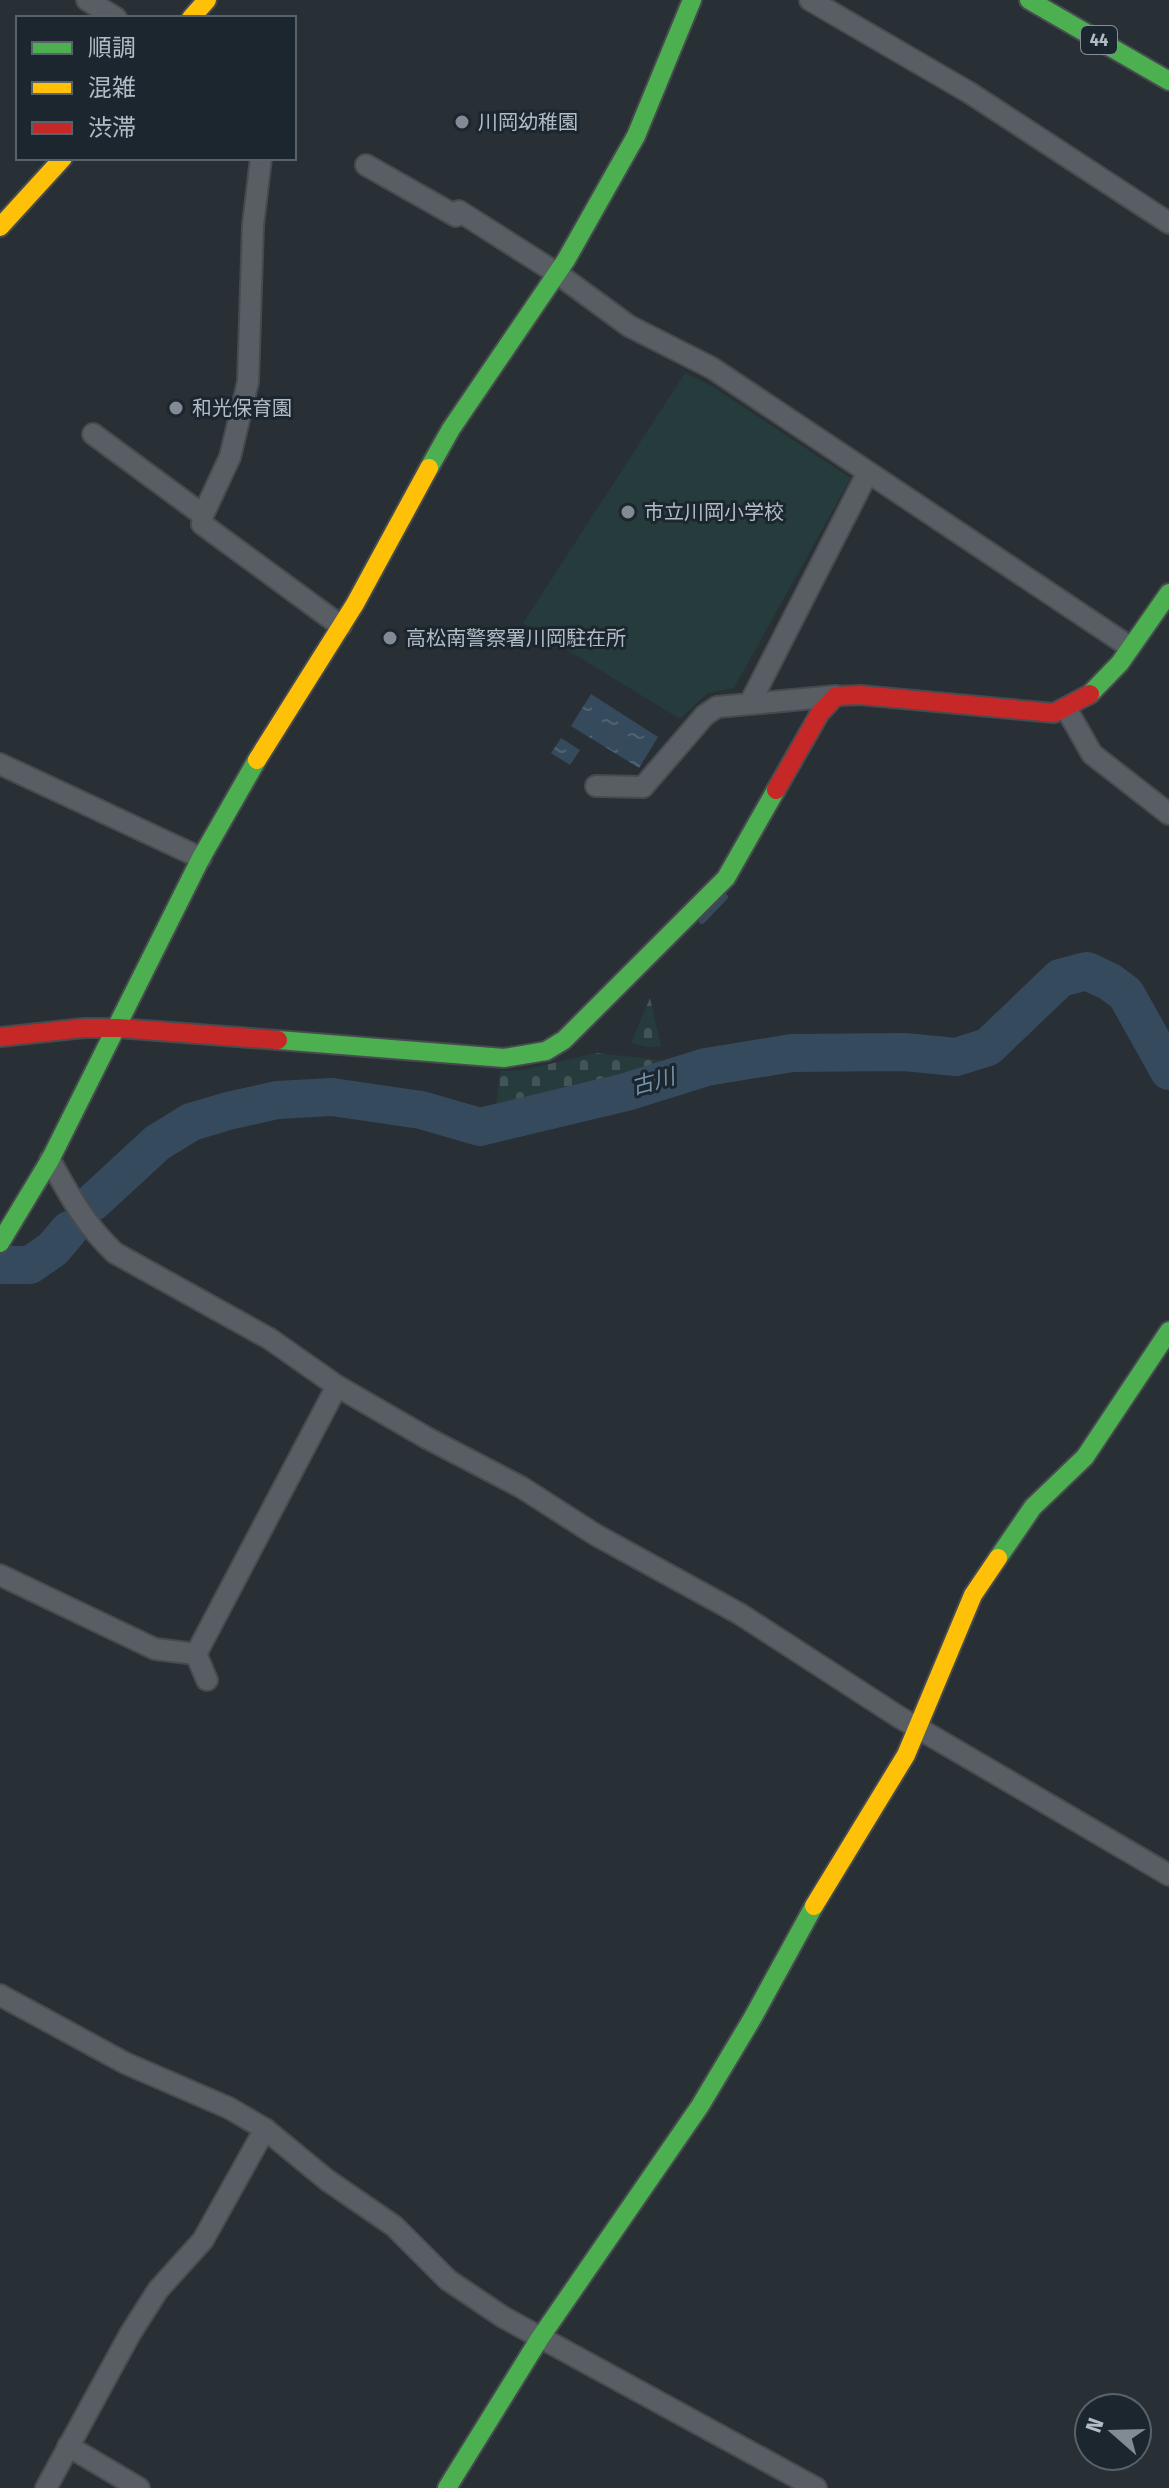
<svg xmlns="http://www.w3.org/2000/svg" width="1169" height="2488" viewBox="0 0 1169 2488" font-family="'Fira Sans Condensed','Noto Sans JP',sans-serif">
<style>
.cemetery{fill:url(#cemetery-stones)}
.pitch{fill:#263b3b}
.water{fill:url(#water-ripples)}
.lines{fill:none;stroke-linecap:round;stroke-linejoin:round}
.stream{stroke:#364a5d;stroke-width:6}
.river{stroke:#364a5d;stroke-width:38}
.street-casing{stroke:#474b50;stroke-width:24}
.fast-casing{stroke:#474b50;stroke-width:22}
.slow-casing{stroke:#474b50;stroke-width:22}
.jam-casing{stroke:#474b50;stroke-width:22}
.street{stroke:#585e63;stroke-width:20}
.fast{stroke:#4caf50;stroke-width:18}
.slow{stroke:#ffc107;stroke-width:18}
.jam{stroke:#c62828;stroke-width:18}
.poi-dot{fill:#828b93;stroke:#1c262f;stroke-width:3}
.labels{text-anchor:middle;stroke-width:6;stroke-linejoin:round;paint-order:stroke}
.shield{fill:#1c262f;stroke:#858f99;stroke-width:2}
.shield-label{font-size:18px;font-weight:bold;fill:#b2bcc6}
.poi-label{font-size:20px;fill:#b2bcc6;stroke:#1c262f;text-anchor:start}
.water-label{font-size:22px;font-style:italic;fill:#7390a9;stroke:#1c262f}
</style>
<defs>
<pattern id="cemetery-stones" width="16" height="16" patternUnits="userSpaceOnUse" patternTransform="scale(2)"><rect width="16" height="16" fill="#263b3b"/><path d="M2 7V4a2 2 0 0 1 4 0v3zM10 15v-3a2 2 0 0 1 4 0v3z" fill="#435556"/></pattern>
<pattern id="water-ripples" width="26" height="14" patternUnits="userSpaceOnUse" patternTransform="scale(2)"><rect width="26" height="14" fill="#364a5d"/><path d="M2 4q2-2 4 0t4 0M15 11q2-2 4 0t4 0" fill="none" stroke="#516273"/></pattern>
</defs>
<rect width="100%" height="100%" fill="#282f35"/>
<g class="cemetery">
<path d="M650 998 661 1046 648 1047 631 1043Z"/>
<path d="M596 1053 661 1060 659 1071 499 1116 485 1113 496 1106 500 1071 524 1070Z"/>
</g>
<path class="pitch" d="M685 373 710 385 851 478 734 688 708 693 680 719 523 623Z"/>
<g class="water">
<path d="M591 694 658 737 639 768 571 726Z"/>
<path d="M561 738 580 750 570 765 551 753Z"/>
</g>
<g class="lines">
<path class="stream" d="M702 921 725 897"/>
<g class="river">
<path d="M93 1202 157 1143 191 1122 228 1111 277 1100 332 1097 421 1110 480 1127 626 1092 706 1067 792 1053 904 1052 956 1057 988 1047 1060 978 1087 971 1110 982 1126 994 1169 1071"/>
<path d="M3 1265H30L53 1249 69 1230"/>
</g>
<g class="street-casing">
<g id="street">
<path d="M87 0 116 18"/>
<path d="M810 0 970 93 1169 223"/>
<path d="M261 158 253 225 248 382 230 457 203 515 202 524 341 626"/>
<path d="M366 165 456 216 459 211 558 274 629 326 712 368 1130 647"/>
<path d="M93 434 203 515"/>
<path d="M750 703 867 474"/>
<path d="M1067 710 1092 754 1169 814"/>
<path d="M0 764 201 858"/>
<path d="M596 786 643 787 705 715 717 707 836 696"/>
<path d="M50 1160C69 1195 86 1226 115 1253L270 1339 337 1386 427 1438 521 1487 596 1535 740 1614 899 1717 1169 1875"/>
<path d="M0 1575 155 1649 196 1654"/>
<path d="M207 1680 196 1654 337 1386"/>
<path d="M0 1995 125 2063 229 2108 265 2129 327 2180 394 2226 448 2280 503 2317 816 2488"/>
<path d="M68 2446 139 2488"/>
<path d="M46 2488 130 2334 158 2290 203 2240 265 2129"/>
</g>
</g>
<g class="fast-casing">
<g id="fast">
<path d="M1029 0 1169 81"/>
<path d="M429 468 451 429 566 260 636 136 692 0"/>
<path d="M1090 694 1120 663 1169 593"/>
<path d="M278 1040 504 1058 546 1051 564 1040 726 878 776 790"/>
<path d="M0 1243 50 1160 201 858 257 760"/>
<path d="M998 1558 1033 1507 1085 1457 1169 1331"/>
<path d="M447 2488 540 2338 700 2106 752 2019 814 1906"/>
</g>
</g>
<g class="slow-casing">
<g id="slow">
<path d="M191 18 207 0"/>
<path d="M0 227 63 158"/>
<path d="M257 760 355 604 429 468"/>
<path d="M814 1906 906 1755 973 1595 998 1558"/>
</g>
</g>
<g class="jam-casing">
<g id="jam">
<path d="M776 790 820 713 836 696 860 695 1054 713 1090 694"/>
<path d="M0 1037 84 1028H118L278 1040"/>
</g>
</g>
<use href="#street" class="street"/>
<use href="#fast" class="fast"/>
<use href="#slow" class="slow"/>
<use href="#jam" class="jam"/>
</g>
<g class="poi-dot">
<circle cx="462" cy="122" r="8"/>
<circle cx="176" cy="408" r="8"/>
<circle cx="628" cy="512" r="8"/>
<circle cx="390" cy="638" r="8"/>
</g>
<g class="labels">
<rect class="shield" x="1081" y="26" width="36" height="28" rx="6"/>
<g class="shield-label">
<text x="1099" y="46">44</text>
</g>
<g class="poi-label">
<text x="478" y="129">川岡幼稚園</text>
<text x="192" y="415">和光保育園</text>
<text x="644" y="519">市立川岡小学校</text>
<text x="406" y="645">高松南警察署川岡駐在所</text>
</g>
<g class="water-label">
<text transform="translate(653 1081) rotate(-15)" y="8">古川</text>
</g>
</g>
<rect x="16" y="16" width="280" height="144" fill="#1c262f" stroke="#58626b" stroke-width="2"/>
<rect x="32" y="42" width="40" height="12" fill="#4caf50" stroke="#58626b" stroke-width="2"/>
<text x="88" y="56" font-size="24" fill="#b2bcc6">順調</text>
<rect x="32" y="82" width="40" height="12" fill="#ffc107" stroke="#58626b" stroke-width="2"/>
<text x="88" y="96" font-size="24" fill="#b2bcc6">混雑</text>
<rect x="32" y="122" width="40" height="12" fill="#c62828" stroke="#58626b" stroke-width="2"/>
<text x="88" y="136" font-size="24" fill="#b2bcc6">渋滞</text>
<g transform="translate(1113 2432) rotate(290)"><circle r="38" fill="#1c262f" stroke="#58626b" stroke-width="2"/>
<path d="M0-6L14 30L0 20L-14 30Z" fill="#828b93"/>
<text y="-12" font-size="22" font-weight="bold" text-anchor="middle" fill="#b2bcc6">N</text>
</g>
</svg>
